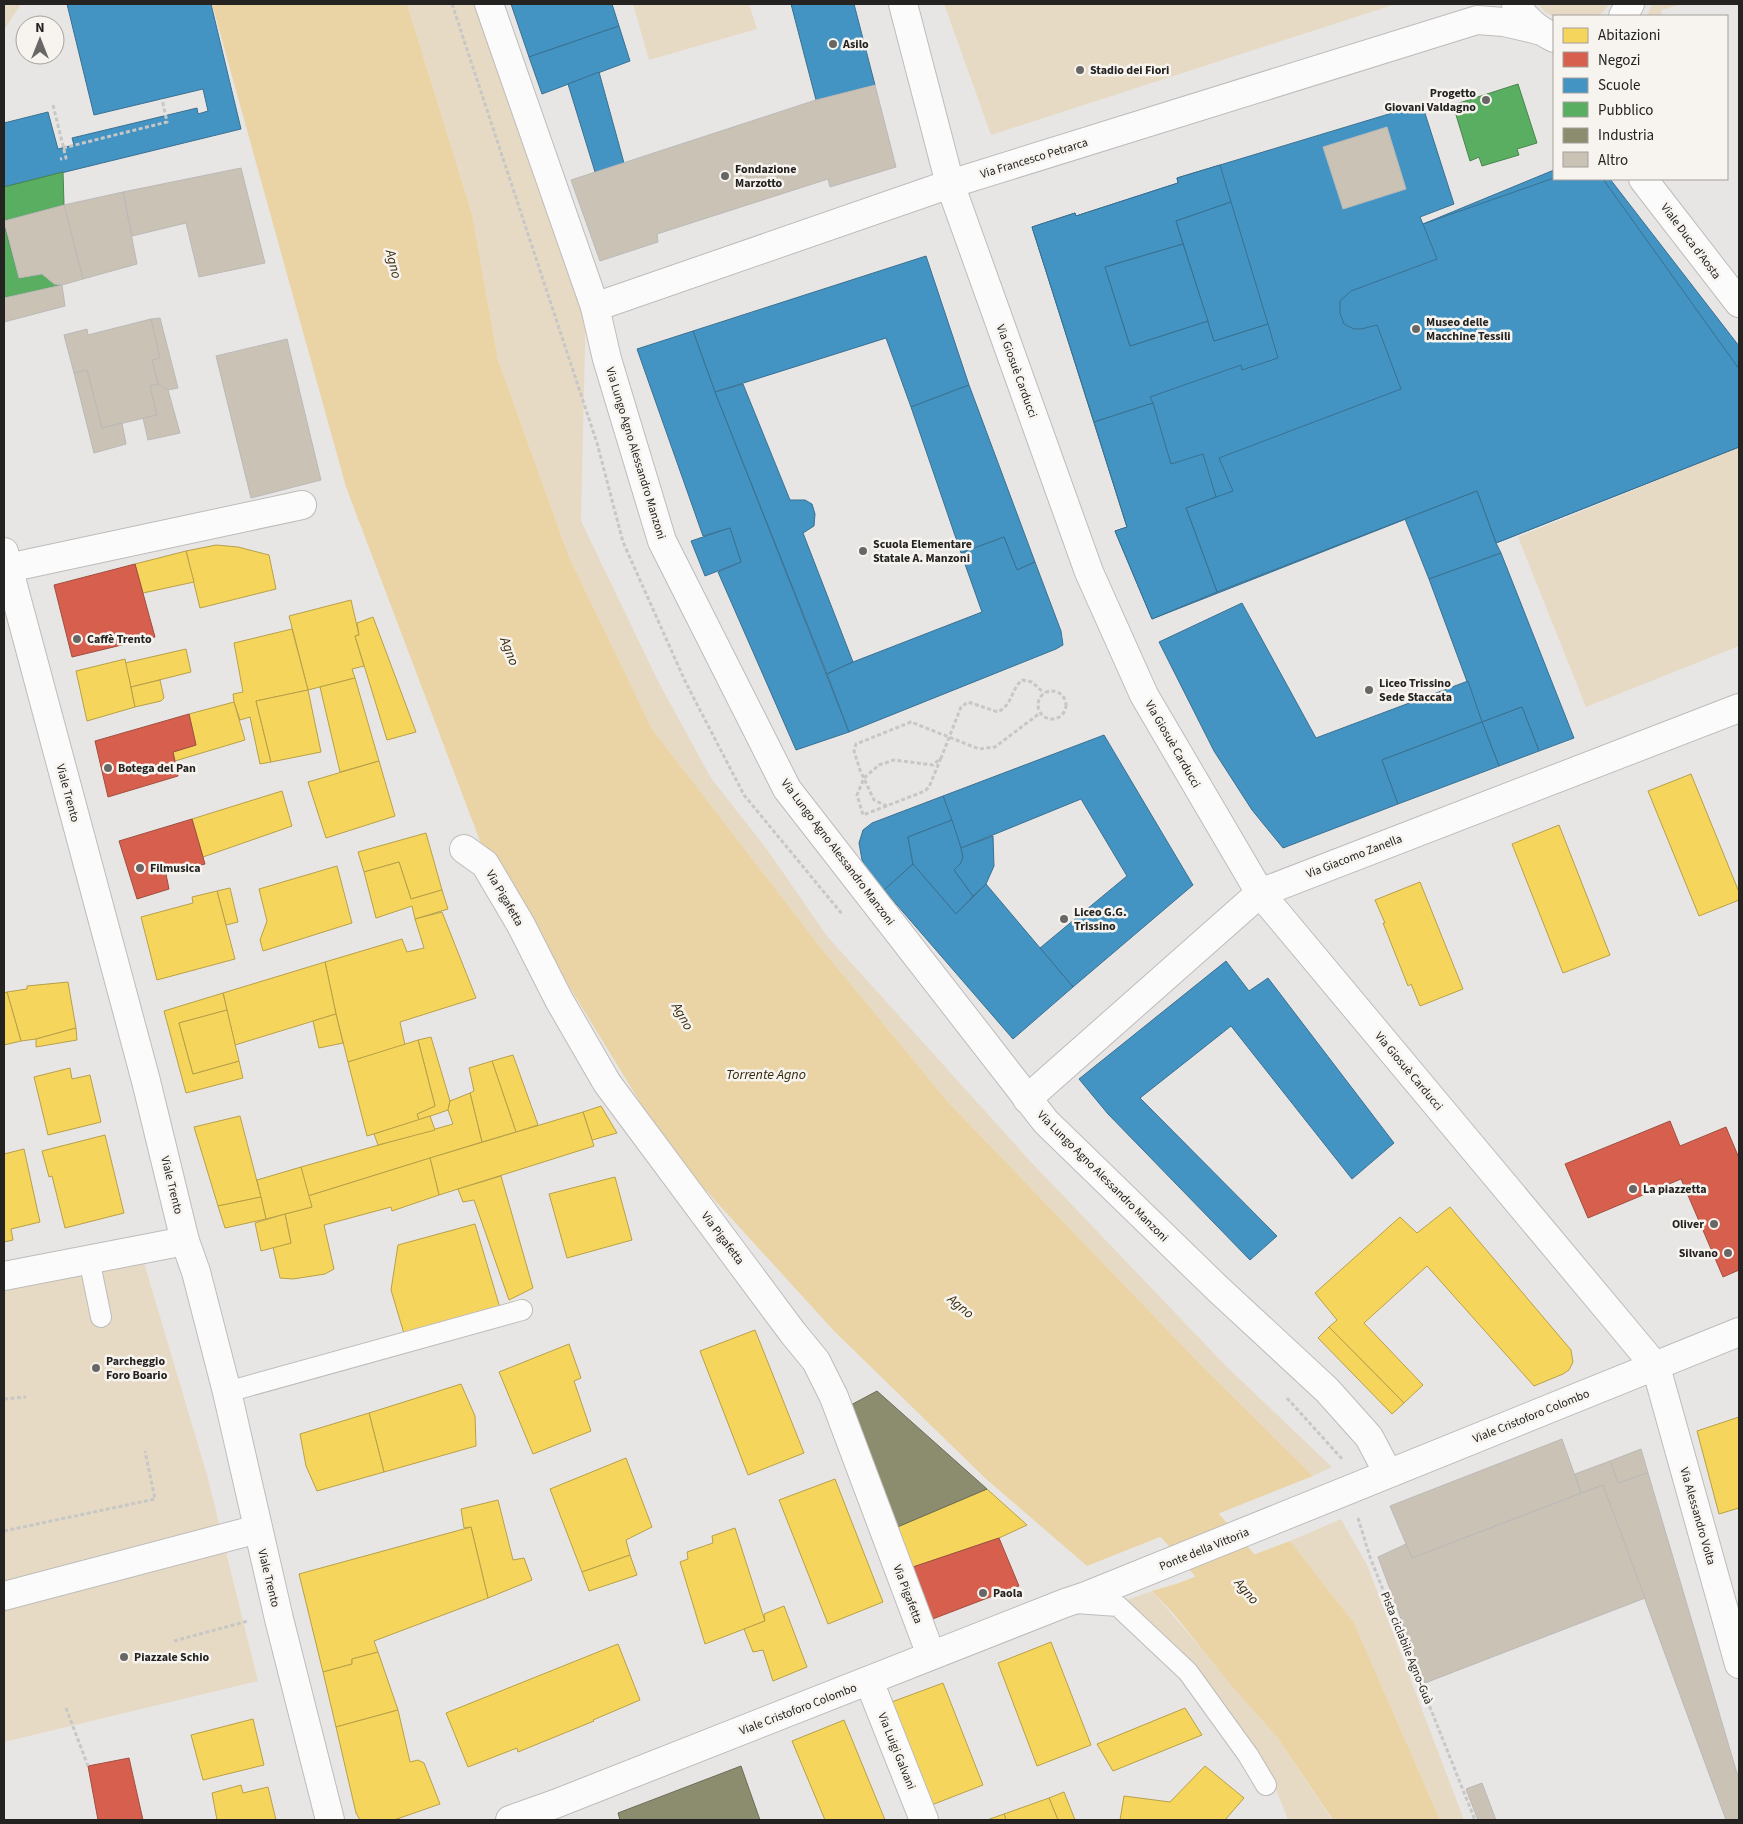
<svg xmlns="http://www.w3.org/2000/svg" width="1743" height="1824" viewBox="0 0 1743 1824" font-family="'Source Sans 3',sans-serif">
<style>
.green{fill:#e6dac4}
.water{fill:#ead4a6}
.homes{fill:#f6d55c;stroke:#b7a04a}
.shops{fill:#d6604d;stroke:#a14e40}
.schools{fill:#4393c3;stroke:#3a7192}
.public{fill:#5aae61;stroke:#4a844e}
.industry{fill:#8c8c6e;stroke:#6d6c57}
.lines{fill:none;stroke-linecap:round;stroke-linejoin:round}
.river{stroke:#ead4a6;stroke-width:59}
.building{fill:#c9c2b5;stroke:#bbb9b7}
.lane-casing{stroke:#bebcba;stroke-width:22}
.street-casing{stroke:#bebcba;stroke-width:30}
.secondary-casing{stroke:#bebcba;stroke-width:30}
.path{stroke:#c7c7c6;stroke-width:3;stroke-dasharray:4 2.5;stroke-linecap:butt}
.lane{stroke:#fcfbfb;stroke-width:20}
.street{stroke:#fcfbfb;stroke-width:28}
.secondary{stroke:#fcfbfb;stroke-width:28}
.poi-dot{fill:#696765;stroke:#f7f4ef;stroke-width:2}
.labels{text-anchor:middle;stroke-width:5;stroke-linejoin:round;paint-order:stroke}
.poi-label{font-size:12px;font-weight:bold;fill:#242321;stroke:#f7f4ef;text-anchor:start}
.street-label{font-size:12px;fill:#242321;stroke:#f7f4ef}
.water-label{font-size:14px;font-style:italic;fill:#36290b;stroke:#f7f4ef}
</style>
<rect width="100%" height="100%" fill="#e8e6e4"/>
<g class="green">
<path d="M4 4H21L4 30Z"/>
<path d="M407 4H486L586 303 581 521 658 681 711 778 766 848 827 936 1031 1162 1226 1366 1332 1467 1313 1476 1200 1364 947 1101 821 948 652 729 569 557 498 360 472 214Z"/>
<path d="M633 4H749L757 29 649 60Z"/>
<path d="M944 4H1396L991 135Z"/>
<path d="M1538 4H1610L1601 14 1596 16 1554 17 1545 12Z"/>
<path d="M1652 4H1682L1661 10 1662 16H1647Z"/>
<path d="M1739 447V646L1586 707 1518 537Z"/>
<path d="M142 1256 207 1475 258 1681 4 1742V1283Z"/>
<path d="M1341 1519 1367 1565 1464 1820H1440L1354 1623 1290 1541Z"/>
<path d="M1152 1591 1277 1737 1332 1820H1288L1265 1762 1181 1650 1127 1600Z"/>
</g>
<g class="water">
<path d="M212 4H407L472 214 498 360 569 557 652 729 821 948 947 1101 1200 1364 1313 1476 1087 1566 985 1478 834 1331 670 1151 480 841 346 487Z"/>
<path d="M1290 1541 1354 1623 1440 1820H1333L1277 1737 1231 1685 1173 1613 1152 1591 1176 1584Z"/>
</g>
<g class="homes">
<path d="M216 545 238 547 269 555 276 589 200 608 186 551Z"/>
<path d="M186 551 194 582 143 593 135 564Z"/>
<path d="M351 600 359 635 355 636 364 666 352 669 355 678 308 690 289 616Z"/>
<path d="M373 617 416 732 387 740 355 636 359 635 357 623Z"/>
<path d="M292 629 308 690 256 701 271 762 260 764 250 717 240 720 234 702 233 694 243 692 234 643Z"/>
<path d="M186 649 191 672 131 687 125 663Z"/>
<path d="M125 659 135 707 87 721 76 671Z"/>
<path d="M355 678 379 761 340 772 320 687Z"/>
<path d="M160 680 164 698 161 701 135 707 131 687Z"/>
<path d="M308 690 321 752 271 762 256 701Z"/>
<path d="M234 702 245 740 175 761 173 752 196 745 189 714Z"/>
<path d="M379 761 395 816 326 838 308 782Z"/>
<path d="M1691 774 1739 892V900L1699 916 1648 791Z"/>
<path d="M282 791 292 826 203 857 192 819Z"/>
<path d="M1559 825 1610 955 1563 973 1512 844Z"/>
<path d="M426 833 442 890 411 899 399 862 364 872 358 852Z"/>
<path d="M399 862 411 899 442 890 448 909 415 919 412 906 376 918 364 872Z"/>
<path d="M337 866 352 923 263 951 260 940 267 921 259 889Z"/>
<path d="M1420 882 1463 989 1420 1006 1411 984 1408 986 1383 923H1385L1375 900Z"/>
<path d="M230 888 238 922 226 925 217 891Z"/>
<path d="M217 891 235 959 157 980 141 917 193 903 192 897Z"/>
<path d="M442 912 476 998 400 1022 405 1045 348 1062 336 1014 325 962 402 939 407 952 424 948 415 919Z"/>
<path d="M325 962 336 1014 235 1045 223 993Z"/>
<path d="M68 982 76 1028 36 1039 21 1041 7 992 27 989V986Z"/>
<path d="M7 992 21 1041 4 1045V993Z"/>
<path d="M223 993 227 1010 179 1023 193 1074 239 1061 243 1078 186 1093 164 1011Z"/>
<path d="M227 1010 239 1061 193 1074 179 1023Z"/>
<path d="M336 1014 343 1043 319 1048 313 1021Z"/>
<path d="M76 1028 77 1040 36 1047V1039Z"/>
<path d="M431 1037 450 1101 448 1110 419 1120 417 1114 435 1106 418 1040Z"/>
<path d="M418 1040 435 1106 417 1114 419 1120 367 1136 348 1062Z"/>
<path d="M513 1055 538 1125 516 1132 492 1061Z"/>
<path d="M492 1061 516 1132 482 1142 470 1093 474 1091 469 1068Z"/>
<path d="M70 1068 72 1079 90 1075 101 1122 48 1135 34 1077Z"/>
<path d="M470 1093 482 1142 308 1196 301 1167 453 1124 448 1110 450 1101Z"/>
<path d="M601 1106 617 1133 592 1140 583 1112Z"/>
<path d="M583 1112 594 1146 439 1195 430 1158Z"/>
<path d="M240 1116 261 1197 218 1206 194 1127Z"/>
<path d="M430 1116 435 1130 378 1145 374 1134Z"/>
<path d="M105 1135 124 1213 65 1228 52 1176 49 1177 42 1151Z"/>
<path d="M24 1149 40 1222 11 1229 13 1240 4 1242V1154Z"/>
<path d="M430 1158 439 1195 392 1211 391 1207 324 1225 334 1269 325 1274 293 1279 280 1278 273 1247 291 1243 285 1214 312 1207 308 1196Z"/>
<path d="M301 1167 312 1207 266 1219 257 1180Z"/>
<path d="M501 1176 533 1288 509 1300 474 1200 463 1202 458 1189Z"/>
<path d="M615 1177 632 1240 567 1258 549 1194Z"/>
<path d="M261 1197 266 1219 225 1228 218 1206Z"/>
<path d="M1450 1207 1571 1350 1573 1362 1569 1370 1563 1374 1534 1386 1427 1266 1364 1323 1423 1385 1404 1403 1329 1327 1337 1320 1315 1293 1400 1217 1417 1233Z"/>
<path d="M285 1214 291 1243 261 1251 255 1223Z"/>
<path d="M475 1224 500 1308 405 1337 391 1290 398 1245Z"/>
<path d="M1329 1327 1404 1403 1392 1414 1318 1338Z"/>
<path d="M755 1330 804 1453 748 1475 700 1351Z"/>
<path d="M569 1344 581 1378 574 1381 591 1431 533 1454 499 1372Z"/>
<path d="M461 1384 475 1416 476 1446 384 1472 369 1413Z"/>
<path d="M369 1413 384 1472 317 1491 306 1466 300 1434Z"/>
<path d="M1739 1417V1508L1719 1514 1697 1431Z"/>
<path d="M626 1458 652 1527 626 1540 630 1555 582 1572 550 1489Z"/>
<path d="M835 1479 883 1602 828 1624 779 1500Z"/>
<path d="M987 1489 1027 1525 999 1538 910 1568 895 1528Z"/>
<path d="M498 1500 513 1560 524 1558 532 1580 488 1598 471 1527 464 1528 461 1509Z"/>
<path d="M471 1527 488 1598 374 1641 378 1652 352 1659V1664L323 1672 299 1574Z"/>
<path d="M735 1528 765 1621 705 1644 680 1562 688 1559 687 1552 713 1543 712 1536Z"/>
<path d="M630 1555 637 1575 589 1591 582 1572Z"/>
<path d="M784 1606 807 1667 773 1681 763 1650 753 1652 744 1629 765 1621 764 1614Z"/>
<path d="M1051 1642 1091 1745 1037 1766 998 1663Z"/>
<path d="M618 1644 640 1700 593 1720 594 1721 518 1752 517 1748 468 1767 446 1713Z"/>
<path d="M378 1652 398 1710 336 1727 323 1672 352 1664V1659Z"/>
<path d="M943 1683 983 1785 929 1806 889 1703Z"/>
<path d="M1185 1708 1202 1735 1113 1771 1097 1744Z"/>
<path d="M398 1710 410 1762 418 1760 424 1763 440 1804 394 1820H360L356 1813 336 1727Z"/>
<path d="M253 1719 264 1765 203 1780 191 1735Z"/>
<path d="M844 1720 885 1820H825L792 1741Z"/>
<path d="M1205 1766 1244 1798 1225 1820H1120L1124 1796 1170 1802Z"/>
<path d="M241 1785 243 1793 268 1787 276 1820H217L212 1793Z"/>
<path d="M1064 1792 1075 1820H1058L1049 1798Z"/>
<path d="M1049 1798 1058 1820H1006L1004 1814Z"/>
<path d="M1004 1814 1006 1820H987Z"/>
</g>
<g class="shops">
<path d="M135 564 155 637 72 657 54 585Z"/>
<path d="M189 714 196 745 173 752 178 776 108 797 95 741Z"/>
<path d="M192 819 205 864 166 874 169 889 137 899 119 841Z"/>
<path d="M1670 1121 1680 1146 1726 1127 1739 1158V1270L1723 1277 1681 1179 1588 1218 1565 1164Z"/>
<path d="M999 1538 1019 1586 930 1620 910 1568Z"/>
<path d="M129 1758 143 1820H98L88 1766Z"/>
</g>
<g class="schools">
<path d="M67 4H211L241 129 4 187V123L48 112 58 149 74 145 72 138 197 108 198 114 208 111 203 89 94 115Z"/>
<path d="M511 4H612L619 26 529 57Z"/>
<path d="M791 4H854L875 85 816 100Z"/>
<path d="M619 26 630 61 542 94 529 57Z"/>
<path d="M599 72 624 163 595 172 568 84Z"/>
<path d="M1422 104 1454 204 1420 217 1423 224 1554 170V179H1610L1739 346V447L1496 543 1477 491 1152 619 1115 531 1127 527 1032 227 1075 213 1076 216 1178 183 1177 178Z"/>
<path d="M1220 165 1231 202 1176 221 1183 244 1105 267 1130 346 1208 321 1214 341 1268 324 1278 358 1242 370 1241 365 1150 397 1153 403 1094 422 1032 227 1075 213 1076 216 1178 183 1177 178Z"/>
<path d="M1554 178 1603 179 1739 369V447L1496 543 1477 491 1217 592 1186 508 1233 491 1219 458 1401 389 1377 325 1361 329H1354L1344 324 1340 313V301L1351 291 1437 259 1423 224Z"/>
<path d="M1231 202 1268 324 1214 341 1176 221Z"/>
<path d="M1183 244 1208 321 1130 346 1105 267Z"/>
<path d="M926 256 969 385 911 407 886 338 715 392 693 331Z"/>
<path d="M693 331 715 392 849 732 796 750 718 572 741 562 730 528 703 536 637 349Z"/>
<path d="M743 384 790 500H805L812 504 815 514 814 526 803 533 853 662 827 674 715 392Z"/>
<path d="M969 385 1035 562 1017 570 1004 537 961 553 911 407Z"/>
<path d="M1153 403 1171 464 1203 454 1216 497 1186 508 1217 592 1152 619 1115 531 1127 527 1094 422Z"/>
<path d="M1477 491 1496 543 1501 553 1429 579 1405 519Z"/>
<path d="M730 528 741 562 705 576 691 541Z"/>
<path d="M1004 537 1017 570 1035 562 1061 631 1063 645 1056 649 849 732 827 674 853 662 982 612 961 553Z"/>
<path d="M1501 553 1574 738 1539 751 1522 707 1482 722 1429 579Z"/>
<path d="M1242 603 1316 738 1468 681 1482 722 1382 760 1398 804 1283 848 1252 810 1214 751 1159 642Z"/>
<path d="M1522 707 1539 751 1499 766 1482 722Z"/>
<path d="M1482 722 1499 766 1398 804 1382 760Z"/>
<path d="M1104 735 1193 885 1073 987 1040 948 1127 876 1081 799 961 848 943 796Z"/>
<path d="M943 796 952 820 908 837 913 864 884 890 869 873 862 860 859 843 863 830 872 823Z"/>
<path d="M952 820 961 848 963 857 961 863 954 870 973 896 956 914 913 864 908 837Z"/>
<path d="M993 836 994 866 986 884 973 896 954 870 961 863 963 857 961 848Z"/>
<path d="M913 864 956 914 986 884 1073 987 1013 1039 884 890Z"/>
<path d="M1226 961 1249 991 1268 978 1394 1143 1352 1179 1231 1026 1140 1098 1277 1236 1250 1260 1108 1114 1079 1079Z"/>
</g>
<g class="public">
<path d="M1518 84 1537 143 1517 149 1519 155 1482 166 1479 157 1470 161 1453 105Z"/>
<path d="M63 172 64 205 4 221V187Z"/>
<path d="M4 224 19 278 42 274 54 284 62 285 4 298Z"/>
</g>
<g class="industry">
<path d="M877 1391 987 1489 895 1528 849 1406Z"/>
<path d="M741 1766 760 1820H620L618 1813Z"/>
</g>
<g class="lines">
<path class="river" d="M1136 1464 1279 1627"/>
</g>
<g class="building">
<path d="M875 85 896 167 830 187 828 179 657 234 658 242 600 261 571 180 816 100Z"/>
<path d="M1387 127 1406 189 1343 209 1323 147Z"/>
<path d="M241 168 265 263 199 277 186 223 132 236 123 192Z"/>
<path d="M123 192 137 264 83 279 64 205Z"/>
<path d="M64 205 83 279 62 285 54 284 42 274 19 278 4 221Z"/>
<path d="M62 285 65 306 4 322V298Z"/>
<path d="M160 318 178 388 168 390 158 384 152 360 160 358 151 319Z"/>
<path d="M151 319 160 358 152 360 158 384 150 386 157 415 102 428 87 370 74 373 64 335 87 329 88 335Z"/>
<path d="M287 339 321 480 251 498 216 356Z"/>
<path d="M87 370 102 428 122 423 126 444 94 453 74 373Z"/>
<path d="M158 384 168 390 180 433 148 440 143 418 157 415 150 386Z"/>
<path d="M1562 1439 1581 1493 1412 1558 1390 1506Z"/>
<path d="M1641 1449 1648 1473 1618 1483 1610 1461Z"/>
<path d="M1610 1461 1618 1483 1648 1473 1739 1780V1820H1726L1603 1485 1581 1493 1575 1474Z"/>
<path d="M1603 1485 1645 1598 1425 1683 1378 1557 1406 1544 1412 1558Z"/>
<path d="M1482 1783 1496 1820H1478L1466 1789Z"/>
</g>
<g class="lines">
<g class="lane-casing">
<g id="lane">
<path d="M89 1259 101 1317"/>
<path d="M227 1392 522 1310"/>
<path d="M1075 1603 1118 1606 1188 1672 1248 1755 1266 1785"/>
</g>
</g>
<g class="street-casing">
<g id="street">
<path d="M489 4 595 307 607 359 662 541 787 789 1046 1122 1218 1289 1327 1390 1369 1437 1388 1473"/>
<path d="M903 4 950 184 1089 572 1144 695 1260 893 1656 1367 1739 1664"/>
<path d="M595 307 950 184 1477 20 1504 22 1538 30"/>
<path d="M8 568 302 505"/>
<path d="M464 849 485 864 521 925 559 1000 607 1083 793 1333 816 1361 834 1397 931 1655"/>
<path d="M1027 1099 1260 893 1739 708"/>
<path d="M4 1276 185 1241"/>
<path d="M4 1596 258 1529"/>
</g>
</g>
<g class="secondary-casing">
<g id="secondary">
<path d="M1516 4C1526 21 1537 29 1554 38"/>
<path d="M1623 16 1630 4"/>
<path d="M1643 179 1739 303"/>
<path d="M4 552 146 1081 185 1241 196 1272 227 1392 279 1619 330 1820"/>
<path d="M869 1681 924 1820"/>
<path d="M510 1820 555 1804 1065 1603 1086 1596 1739 1332"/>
</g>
</g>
<g class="path">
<path d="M452 4 597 443 623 542 685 681 744 795 842 914"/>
<path d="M53 105 66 158 60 159"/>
<path d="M63 148 167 122 162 99"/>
<circle cx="1052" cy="705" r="14"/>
<path d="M941 758 929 787 925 791 863 815 857 795 864 778 879 765 894 760 933 765 941 758 961 707 968 702 998 712C1013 704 1010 691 1022 680L1032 682 1044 693"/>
<path d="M887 806 874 800 860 770 854 751 856 744 911 722 979 749 995 747 1040 713"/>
<path d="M1287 1398 1343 1460"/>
<path d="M4 1399 26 1397"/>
<path d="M1358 1518 1370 1557 1475 1820"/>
<path d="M4 1531 155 1499 145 1451"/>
<path d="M174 1641 248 1621"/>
<path d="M66 1708 88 1766"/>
</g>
<use href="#lane" class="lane"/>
<use href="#street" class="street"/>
<use href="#secondary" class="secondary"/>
</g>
<g class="poi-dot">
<circle cx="833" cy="44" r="5"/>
<circle cx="1080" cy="70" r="5"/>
<circle cx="1486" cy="100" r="5"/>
<circle cx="725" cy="176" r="5"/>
<circle cx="1416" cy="329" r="5"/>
<circle cx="863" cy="551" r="5"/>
<circle cx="77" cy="639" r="5"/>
<circle cx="1369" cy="690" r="5"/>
<circle cx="108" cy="768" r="5"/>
<circle cx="140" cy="868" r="5"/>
<circle cx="1064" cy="919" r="5"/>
<circle cx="1633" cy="1189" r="5"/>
<circle cx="1714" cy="1224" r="5"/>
<circle cx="1728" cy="1253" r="5"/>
<circle cx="96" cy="1368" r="5"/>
<circle cx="983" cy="1593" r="5"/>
<circle cx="124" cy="1657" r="5"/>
</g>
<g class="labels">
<g class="poi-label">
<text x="843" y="48">Asilo</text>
<text x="1090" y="74">Stadio dei Fiori</text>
<text x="1476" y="97" text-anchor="end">Progetto<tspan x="1476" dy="14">Giovani Valdagno</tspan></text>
<text x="735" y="173">Fondazione<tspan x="735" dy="14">Marzotto</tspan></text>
<text x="1426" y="326">Museo delle<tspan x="1426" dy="14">Macchine Tessili</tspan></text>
<text x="873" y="548">Scuola Elementare<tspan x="873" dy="14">Statale A. Manzoni</tspan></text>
<text x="87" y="643">Caffè Trento</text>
<text x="1379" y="687">Liceo Trissino<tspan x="1379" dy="14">Sede Staccata</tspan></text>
<text x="118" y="772">Botega del Pan</text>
<text x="150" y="872">Filmusica</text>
<text x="1074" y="916">Liceo G.G.<tspan x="1074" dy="14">Trissino</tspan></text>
<text x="1643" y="1193">La piazzetta</text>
<text x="1704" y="1228" text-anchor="end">Oliver</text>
<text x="1718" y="1257" text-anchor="end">Silvano</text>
<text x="106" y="1365">Parcheggio<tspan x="106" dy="14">Foro Boario</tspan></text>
<text x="993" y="1597">Paola</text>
<text x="134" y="1661">Piazzale Schio</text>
</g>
<g class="street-label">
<text transform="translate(1034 158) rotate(-17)" y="4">Via Francesco Petrarca</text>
<text transform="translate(1691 241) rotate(53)" y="4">Viale Duca d'Aosta</text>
<text transform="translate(1017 371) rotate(70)" y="4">Via Giosuè Carducci</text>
<text transform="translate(636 453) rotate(73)" y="4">Via Lungo Agno Alessandro Manzoni</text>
<text transform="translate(1173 744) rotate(60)" y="4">Via Giosuè Carducci</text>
<text transform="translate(68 793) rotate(75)" y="4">Viale Trento</text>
<text transform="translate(838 852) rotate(53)" y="4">Via Lungo Agno Alessandro Manzoni</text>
<text transform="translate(1354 856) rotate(-21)" y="4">Via Giacomo Zanella</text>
<text transform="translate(505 898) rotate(60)" y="4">Via Pigafetta</text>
<text transform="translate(1409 1071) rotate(50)" y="4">Via Giosuè Carducci</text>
<text transform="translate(1103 1176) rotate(45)" y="4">Via Lungo Agno Alessandro Manzoni</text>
<text transform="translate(172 1185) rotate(76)" y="4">Viale Trento</text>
<text transform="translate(723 1238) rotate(53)" y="4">Via Pigafetta</text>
<text transform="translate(1531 1416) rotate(-22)" y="4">Viale Cristoforo Colombo</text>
<text transform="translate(1698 1516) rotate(74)" y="4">Via Alessandro Volta</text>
<text transform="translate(1204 1549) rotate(-22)" y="4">Ponte della Vittoria</text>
<text transform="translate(269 1578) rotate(76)" y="4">Viale Trento</text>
<text transform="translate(908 1594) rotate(69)" y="4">Via Pigafetta</text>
<text transform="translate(1407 1648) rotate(68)" y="4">Pista ciclabile Agno-Guà</text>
<text transform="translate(798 1709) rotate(-21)" y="4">Viale Cristoforo Colombo</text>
<text transform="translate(897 1751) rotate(68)" y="4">Via Luigi Galvani</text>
</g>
<g class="water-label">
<text transform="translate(394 264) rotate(76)" y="5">Agno</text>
<text transform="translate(510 651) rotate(69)" y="5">Agno</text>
<text transform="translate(683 1016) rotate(60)" y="5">Agno</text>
<text x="766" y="1079">Torrente Agno</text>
<text transform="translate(961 1306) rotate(40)" y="5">Agno</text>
<text transform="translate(1247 1591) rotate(49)" y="5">Agno</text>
</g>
</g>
<rect width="1743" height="1824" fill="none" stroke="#242321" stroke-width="10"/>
<rect x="1553" y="15" width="175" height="165" fill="#f7f4ef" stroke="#a3a09d"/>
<rect x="1563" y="28" width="25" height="15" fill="#f6d55c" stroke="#a3a09d"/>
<text x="1598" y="40" font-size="15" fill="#242321">Abitazioni</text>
<rect x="1563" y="52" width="25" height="15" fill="#d6604d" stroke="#a3a09d"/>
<text x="1598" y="65" font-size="15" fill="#242321">Negozi</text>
<rect x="1563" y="78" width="25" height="15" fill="#4393c3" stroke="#a3a09d"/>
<text x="1598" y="90" font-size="15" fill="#242321">Scuole</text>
<rect x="1563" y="102" width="25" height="15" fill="#5aae61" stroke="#a3a09d"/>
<text x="1598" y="115" font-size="15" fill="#242321">Pubblico</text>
<rect x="1563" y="128" width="25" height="15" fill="#8c8c6e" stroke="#a3a09d"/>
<text x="1598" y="140" font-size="15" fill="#242321">Industria</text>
<rect x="1563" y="152" width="25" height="15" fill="#c9c2b5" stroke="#a3a09d"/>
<text x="1598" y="165" font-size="15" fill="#242321">Altro</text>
<g transform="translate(40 40)"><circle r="24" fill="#f7f4ef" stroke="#a3a09d"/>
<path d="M0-4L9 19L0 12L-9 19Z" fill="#696765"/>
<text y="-8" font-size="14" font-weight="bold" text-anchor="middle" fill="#242321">N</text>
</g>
</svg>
